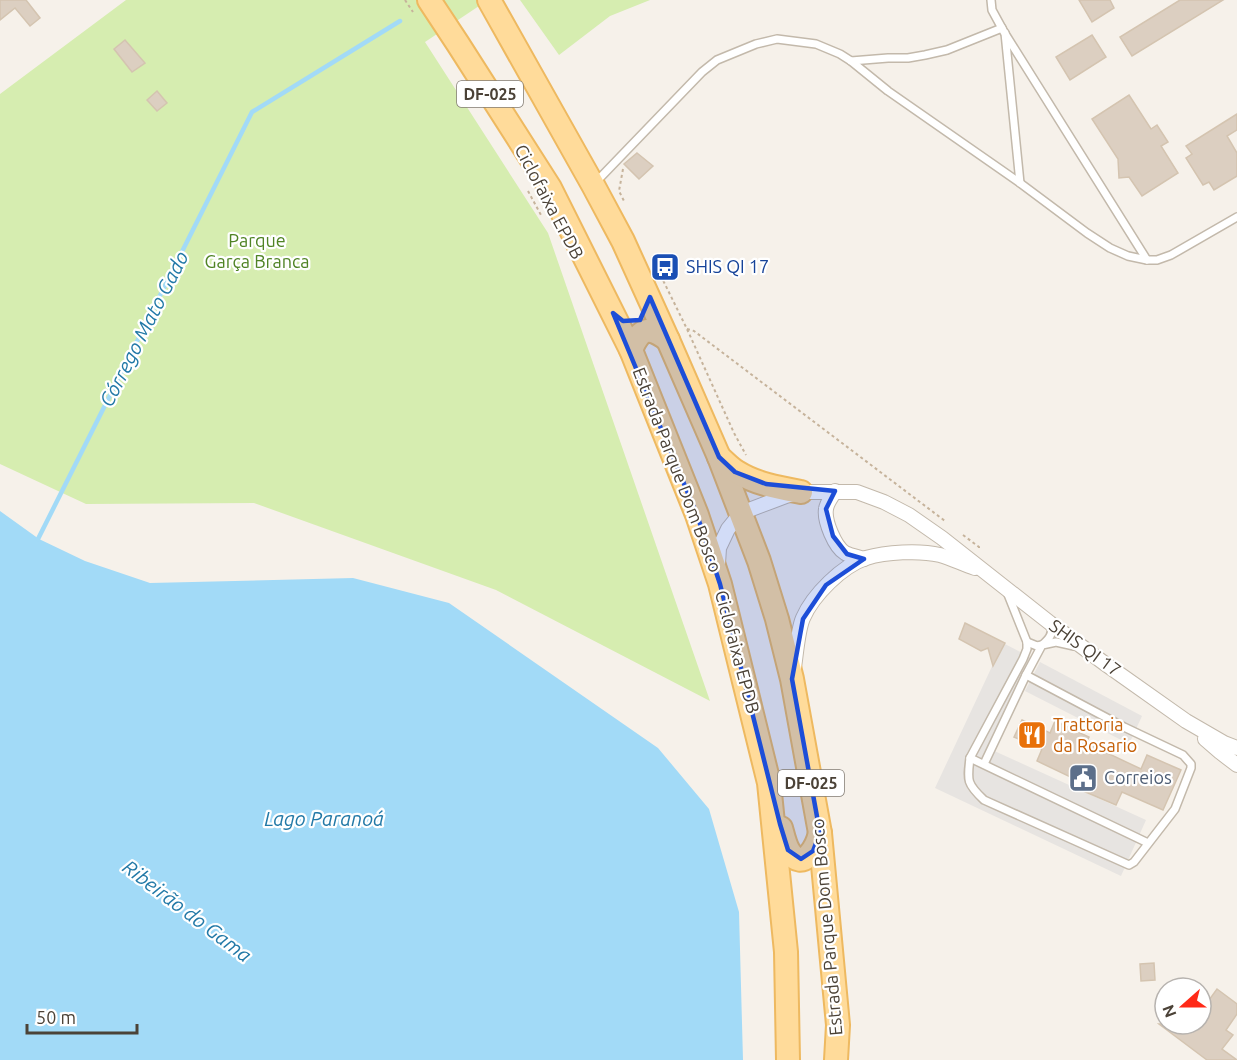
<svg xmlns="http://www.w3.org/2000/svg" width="1237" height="1060" viewBox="0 0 1237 1060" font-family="Ubuntu,sans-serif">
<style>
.green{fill:#d6edb0}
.parking{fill:#e7e4e1}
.water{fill:#a2daf7}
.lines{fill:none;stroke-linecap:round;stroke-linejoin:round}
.stream{stroke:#a2daf7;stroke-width:4.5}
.building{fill:#dccfc1;stroke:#d4c4b0;stroke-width:1.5}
.service-casing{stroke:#c3b9ab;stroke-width:10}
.minor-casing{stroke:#c3b9ab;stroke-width:16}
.primary-casing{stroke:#eeb960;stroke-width:26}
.path{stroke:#c6b39b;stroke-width:2;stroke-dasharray:3 3;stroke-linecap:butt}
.service{stroke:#fff;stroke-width:7}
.minor{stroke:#fff;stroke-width:14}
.primary{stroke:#ffdb9a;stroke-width:22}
.marked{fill:#1d4ed8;fill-opacity:0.2;stroke:#1d4ed8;stroke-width:4.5;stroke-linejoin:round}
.labels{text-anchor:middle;stroke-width:4.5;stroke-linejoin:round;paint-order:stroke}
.shield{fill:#fff;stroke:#817b73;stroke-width:1.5}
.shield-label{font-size:16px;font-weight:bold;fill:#4b4237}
.street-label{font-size:18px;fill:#4b4237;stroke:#fff}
.park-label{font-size:18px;fill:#4f8324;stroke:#fff}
.transit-label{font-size:18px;fill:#164399;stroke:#fff;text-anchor:start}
.food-label{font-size:18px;fill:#c56008;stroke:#fff;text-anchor:start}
.service-label{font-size:18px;fill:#4e5e75;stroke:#fff;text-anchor:start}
.water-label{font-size:20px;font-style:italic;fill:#2279a7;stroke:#fff}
</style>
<rect width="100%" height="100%" fill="#f6f1ea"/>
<g class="green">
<path d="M126 0H488L425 42 548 233 710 701 496 590 254 503 86 504 0 464V94Z"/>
<path d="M520 0H650L610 16 559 55Z"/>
</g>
<g class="parking">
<path d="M1003 643 1032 658 990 749 1146 820 1121 876 935 788Z"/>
<path d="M1040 662 1142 716 1129 744 1025 691Z"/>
</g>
<path class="water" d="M0 511 39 539 85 561 150 583 353 578 449 603 658 748 709 809 739 912 743 1060H0Z"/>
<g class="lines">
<path class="stream" d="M38 539 252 112 400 21"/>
</g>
<g class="building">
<path d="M0 0H26L40 18 30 26 15 8 0 20Z"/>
<path d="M1079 0H1110L1114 8 1092 22Z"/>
<path d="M1180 0H1223L1132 56 1120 37Z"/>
<path d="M1092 35 1106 57 1070 80 1056 57Z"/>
<path d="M125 40 145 63 132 72 114 49Z"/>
<path d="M157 91 167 103 157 111 147 100Z"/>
<path d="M1129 95 1151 129 1157 125 1168 142 1161 146 1178 173 1142 196 1129 177 1119 178 1118 159 1092 119Z"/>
<path d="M1237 114V130L1227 136 1237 153V176L1214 190 1209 182 1203 185 1186 158 1192 154 1186 146Z"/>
<path d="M637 153 653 166 639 179 624 164Z"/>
<path d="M965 623 1005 643 993 666 988 648 981 651 959 639Z"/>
<path d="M1022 720 1050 733 1055 721 1089 737 1086 743 1141 769 1147 755 1181 770 1163 810 1122 792 1116 805 1074 787 1077 780 1037 761 1042 749 1014 737Z"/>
<path d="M1154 963 1155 980 1141 981 1140 964Z"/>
<path d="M1217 989 1237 1004V1014L1226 1030 1233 1035 1222 1049 1237 1060H1207L1159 1024H1201V1011Z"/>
</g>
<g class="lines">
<g class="service-casing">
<g id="service">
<path d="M991 0 992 10 1004 32 1147 260"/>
<path d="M1005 33 1020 183"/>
<path d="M851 61 888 58H908L925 55 947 50 1002 28"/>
<path d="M596 182 702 72 717 60 756 44 777 39 816 44 840 54 851 61 888 91 1020 183 1087 233 1110 248 1128 256 1147 260H1157L1171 255 1237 217"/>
<path d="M1007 592 1027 642V649L1023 659 970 758C967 781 967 784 984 800L1129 865 1134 862 1175 809 1191 768V764L1183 755 1124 727 1026 675 1042 645 1056 642 1074 646"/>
<path d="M1027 642 1037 646 1042 645C1048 640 1054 634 1051 625"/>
<path d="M970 758 1148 843"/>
<path d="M984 764 1026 675"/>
</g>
</g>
<g class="minor-casing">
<g id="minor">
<path d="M835 491C832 497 827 502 826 509 824 521 835 547 845 553 851 556 858 557 864 559"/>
<path d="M718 564 719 548 728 529 741 513 786 496 801 492H857L884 502 909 515 942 538 1050 623 1104 663 1186 721 1224 743 1237 748"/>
<path d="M794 668C796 654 798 629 803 618 813 595 842 566 866 558 886 552 919 550 940 555 951 558 963 564 975 568"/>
<path d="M1205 739 1220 752 1237 765"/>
</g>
</g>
<g class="primary-casing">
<g id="primary">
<path d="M429 0 458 44 550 188 631 350 697 515 720 584 769 783 786 952 788 1060"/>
<path d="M489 0 593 185 623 241 668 340 719 457 759 561 777 619 792 679 820 833 838 1025 836 1060"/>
<path d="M631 350C640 327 650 326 668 340"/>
<path d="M719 457C725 462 730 468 737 472 756 484 779 488 801 492"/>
<path d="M781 828C783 835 785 845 789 851 803 874 817 846 820 833"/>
</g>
</g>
<g class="path">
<path d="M405 0 413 12"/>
<path d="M623 169 619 191 624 201"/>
<path d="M528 191 541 215"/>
<path d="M658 270 687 329 734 433 746 455"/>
<path d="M687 329 694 331 945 521"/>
<path d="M963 535 979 547V549"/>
</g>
<use href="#service" class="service"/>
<use href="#minor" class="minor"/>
<use href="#primary" class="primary"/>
</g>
<path class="marked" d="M650 297 719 457 735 472 766 484 835 491 826 509 833 536 847 554 864 559 826 585 803 619 792 679 820 833 813 851 801 859 788 850 780 824 720 584 697 515 613 313 623 321 640 320Z"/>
<defs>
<g id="bus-square" transform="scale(1.5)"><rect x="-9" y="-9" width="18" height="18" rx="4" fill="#1a4fb4" stroke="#fff"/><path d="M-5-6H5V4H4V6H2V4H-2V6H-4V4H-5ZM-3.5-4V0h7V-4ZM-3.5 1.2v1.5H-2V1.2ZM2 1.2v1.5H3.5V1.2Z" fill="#fff"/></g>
<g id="restaurant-square" transform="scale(1.5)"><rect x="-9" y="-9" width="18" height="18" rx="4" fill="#e8710a" stroke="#fff"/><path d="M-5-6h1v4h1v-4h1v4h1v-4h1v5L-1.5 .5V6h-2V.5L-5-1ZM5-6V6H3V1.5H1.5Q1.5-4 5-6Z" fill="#fff"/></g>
<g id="civic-square" transform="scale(1.5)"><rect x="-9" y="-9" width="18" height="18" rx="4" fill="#5c6f8a" stroke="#fff"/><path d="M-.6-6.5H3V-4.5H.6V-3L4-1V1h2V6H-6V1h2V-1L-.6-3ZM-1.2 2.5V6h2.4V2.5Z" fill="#fff"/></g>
</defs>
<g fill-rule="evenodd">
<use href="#bus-square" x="665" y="267"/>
<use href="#restaurant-square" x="1032" y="735"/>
<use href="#civic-square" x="1083" y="778"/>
</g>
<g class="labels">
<g class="shield">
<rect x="457" y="81" width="66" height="26" rx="4.5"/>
<rect x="778" y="770" width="66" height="26" rx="4.5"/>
</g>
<g class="shield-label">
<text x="490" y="100">DF-025</text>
<text x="811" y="789">DF-025</text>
</g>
<g class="street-label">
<text transform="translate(549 202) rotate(62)" y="6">Ciclofaixa EPDB</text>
<text transform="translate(677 470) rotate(69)" y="6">Estrada Parque Dom Bosco</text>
<text transform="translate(1085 648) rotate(36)" y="6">SHIS QI 17</text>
<text transform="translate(737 652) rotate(75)" y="6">Ciclofaixa EPDB</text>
<text transform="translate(827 927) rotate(-95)" y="6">Estrada Parque Dom Bosco</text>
</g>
<g class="park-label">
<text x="257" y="247">Parque<tspan x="257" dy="21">Garça Branca</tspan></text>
</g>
<g class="transit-label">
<text x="686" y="273">SHIS QI 17</text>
</g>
<g class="food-label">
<text x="1053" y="731">Trattoria<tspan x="1053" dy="21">da Rosario</tspan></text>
</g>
<g class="service-label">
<text x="1104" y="784">Correios</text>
</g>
<g class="water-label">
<text transform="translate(144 329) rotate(-63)" y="7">Córrego Mato Gado</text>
<text x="324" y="826">Lago Paranoá</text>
<text transform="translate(187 911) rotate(37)" y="7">Ribeirão do Gama</text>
</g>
</g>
<g transform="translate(1183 1006) rotate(249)"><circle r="28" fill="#ffffff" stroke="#b7b3af" stroke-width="1.5"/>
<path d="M0-4.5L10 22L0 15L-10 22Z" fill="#ff2a18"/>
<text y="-9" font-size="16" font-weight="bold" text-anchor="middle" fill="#4b4237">N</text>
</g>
<path d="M27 1024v9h110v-9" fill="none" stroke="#4b4237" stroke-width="3"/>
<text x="36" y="1024" font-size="18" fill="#4b4237" stroke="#ffffff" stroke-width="4.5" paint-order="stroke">50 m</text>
</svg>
